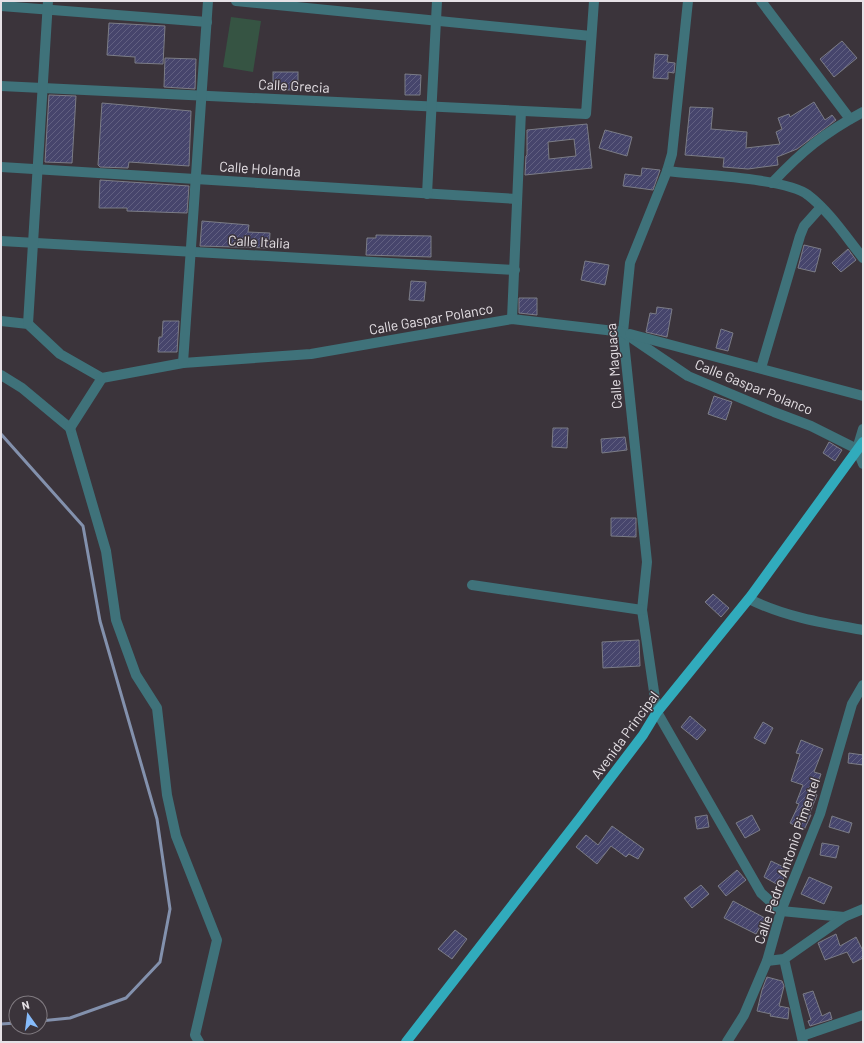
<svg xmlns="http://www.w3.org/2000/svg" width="864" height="1043" viewBox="0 0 864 1043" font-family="Barlow,sans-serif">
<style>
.grass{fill:#365443}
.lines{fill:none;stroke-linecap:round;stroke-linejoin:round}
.stream{stroke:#8391ad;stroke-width:3}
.building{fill:url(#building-hatch);stroke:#7b7c86;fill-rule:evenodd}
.minor{stroke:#3f727a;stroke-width:10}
.major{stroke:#31abbc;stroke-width:10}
.labels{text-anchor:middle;stroke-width:3;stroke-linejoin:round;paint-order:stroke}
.street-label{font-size:14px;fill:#e6e1e6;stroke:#3b343b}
</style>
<defs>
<pattern id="building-hatch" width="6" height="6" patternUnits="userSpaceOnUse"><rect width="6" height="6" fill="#46456c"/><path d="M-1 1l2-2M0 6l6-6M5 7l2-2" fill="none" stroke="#616081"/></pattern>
</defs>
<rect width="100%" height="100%" fill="#3b343b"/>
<path class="grass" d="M231 17 261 21 253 72 223 67Z"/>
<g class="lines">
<g class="stream">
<path d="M1 434 83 526 100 621 157 819 170 909 160 962 126 998 70 1018 40 1021"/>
<path d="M1 1024 16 1023"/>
</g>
</g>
<g class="building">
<path d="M109 23 165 26 163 64 135 63V57L107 55Z"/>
<path d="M842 41 857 58 834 77 820 59Z"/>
<path d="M655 54 668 55 667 62 675 63 674 73 668 72V79L653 78Z"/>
<path d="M165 58 196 59 195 89 164 87Z"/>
<rect x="273" y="72" width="25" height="18"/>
<path d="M405 74 421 75 420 95H405Z"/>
<path d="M49 95 76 96 72 163 45 162Z"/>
<path d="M814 102 825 120 832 115 836 120 797 149 777 157 778 165 748 169 723 167 724 158 685 155 690 107 713 108 711 129 747 132 746 148 780 144 776 132 782 129 778 118 789 114 790 117Z"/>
<path d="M102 103 191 111 189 166 129 162 128 168 100 167 98 165Z"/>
<path d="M587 124 592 168 525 175 526 156 527 155V130ZM574 139 576 156 549 159 548 142Z"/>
<path d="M605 130 632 137 627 156 599 148Z"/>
<path d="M642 168 660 170 653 190 623 186 625 174 641 176Z"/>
<path d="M100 180 189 186 187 213 127 211V208H99Z"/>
<path d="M202 221 249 225 248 232 270 233 269 248 200 246Z"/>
<path d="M376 235 431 236V257L366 255 367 238H376Z"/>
<path d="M804 245 821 249 815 272 798 268Z"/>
<path d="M848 249 856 260 841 272 832 263Z"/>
<path d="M585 261 609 265 605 285 581 280Z"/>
<path d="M411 281 426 282 424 301 409 300Z"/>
<path d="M519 298H537V315L519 313Z"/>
<path d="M657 307 672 309 667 337 646 332 650 313 656 314Z"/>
<path d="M163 321H179L177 352H158L159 337H162Z"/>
<path d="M721 329 733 333 728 351 716 348Z"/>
<path d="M714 396 732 402 726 420 708 414Z"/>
<path d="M553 428H568L567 448 552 447Z"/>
<path d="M625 437 627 450 602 453 601 439Z"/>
<path d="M829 442 842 450 835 461 823 453Z"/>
<path d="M611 518H636V537L611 536Z"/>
<path d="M713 594 729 608 721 617 705 602Z"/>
<path d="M639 640 640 666 603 668 602 642Z"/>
<path d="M690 716 706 730 697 740 681 727Z"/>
<path d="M763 722 773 728 765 744 754 738Z"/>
<path d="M801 740 823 749 814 772 821 774 814 794 817 795 809 815H811L804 830 790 823 799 804 796 803 803 785 791 781 800 754 796 753Z"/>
<path d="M849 753 863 755V765L848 763Z"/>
<path d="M707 815 709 827 697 829 695 817Z"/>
<path d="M752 815 760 830 745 838 736 823Z"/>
<path d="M832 816 852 823 849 833 829 827Z"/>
<path d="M612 826 644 849 638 859 629 854 626 857 611 846 597 864 576 847 586 835 598 845Z"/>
<path d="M822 843 839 846 836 858 820 855Z"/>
<path d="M771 861 788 869 780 886 764 877Z"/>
<path d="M737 870 746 880 726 896 718 886Z"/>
<path d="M809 877 832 887 824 904 801 894Z"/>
<path d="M701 885 709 894 692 908 684 898Z"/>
<path d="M733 901 765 918 756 934 724 918Z"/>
<path d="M455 930 467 939 452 959 438 949Z"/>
<path d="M836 934 840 946 856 937 863 951V958L853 963 847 952 825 960 818 943Z"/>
<path d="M767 977 782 981 784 986 779 1006 789 1008 788 1019 770 1016 771 1014 757 1011 762 990Z"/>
<path d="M813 991 822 1016 830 1012 832 1019 810 1026 808 1021 811 1020 803 994Z"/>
</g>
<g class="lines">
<g class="minor">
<path d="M236 1 591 36"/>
<path d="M688 1 672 154 667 171 630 263 623 332 647 562 642 610 657 712 761 893 781 911 844 917 863 909"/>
<path d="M761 1 850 119"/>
<path d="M1 6 207 22"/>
<path d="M1 86 586 114 594 1"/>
<path d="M1 167 517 199"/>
<path d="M667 171C698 175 787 178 808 195 830 212 846 237 863 258"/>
<path d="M772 183C802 151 824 133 863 112"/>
<path d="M427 194 437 1"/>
<path d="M1 241 515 270"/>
<path d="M512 319 521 111"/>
<path d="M1 321 28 324 60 354 102 378 183 363 311 354 512 319 623 332 688 376 774 412 811 426 857 449"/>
<path d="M28 324 48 1"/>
<path d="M630 334 863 396"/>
<path d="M183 363 208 1"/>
<path d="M761 368 800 236 804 226 821 207"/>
<path d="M1 375 22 388 70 428 106 551 116 620 136 675 157 708 167 795 176 836 217 940 195 1035 199 1042"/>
<path d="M70 428 102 378"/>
<path d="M857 449 863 429"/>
<path d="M857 449 863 464"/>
<path d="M472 585 642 610"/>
<path d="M749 599C785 617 823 623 863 630"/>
<path d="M784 959 803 1042"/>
<path d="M767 961 784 959 844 917"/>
<path d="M802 1036 863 1015"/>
<path d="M727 1042 744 1015 767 961 781 911 820 814 852 704 863 685"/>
</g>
<path class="major" d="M406 1042 580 818 643 735 657 712 751 596 863 442"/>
</g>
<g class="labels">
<g class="street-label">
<text transform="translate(294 86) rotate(3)" y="5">Calle Grecia</text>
<text transform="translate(260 169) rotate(4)" y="5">Calle Holanda</text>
<text transform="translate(259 242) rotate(3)" y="5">Calle Italia</text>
<text transform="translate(431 319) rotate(-10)" y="5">Calle Gaspar Polanco</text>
<text transform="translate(614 366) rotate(-94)" y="5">Calle Maguaca</text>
<text transform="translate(754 387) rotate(22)" y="5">Calle Gaspar Polanco</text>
<text transform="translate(625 735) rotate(-54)" y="5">Avenida Principal</text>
<text transform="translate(787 861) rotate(-71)" y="5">Calle Pedro Antonio Pimentel</text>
</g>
</g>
<rect width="864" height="1043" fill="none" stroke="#e6e1e6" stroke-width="4"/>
<g transform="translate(28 1015) rotate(346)"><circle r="19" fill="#3b343b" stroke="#7f797f"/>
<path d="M0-3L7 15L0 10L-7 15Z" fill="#86bbfb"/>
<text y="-6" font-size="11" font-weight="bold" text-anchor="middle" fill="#e6e1e6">N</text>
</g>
</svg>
